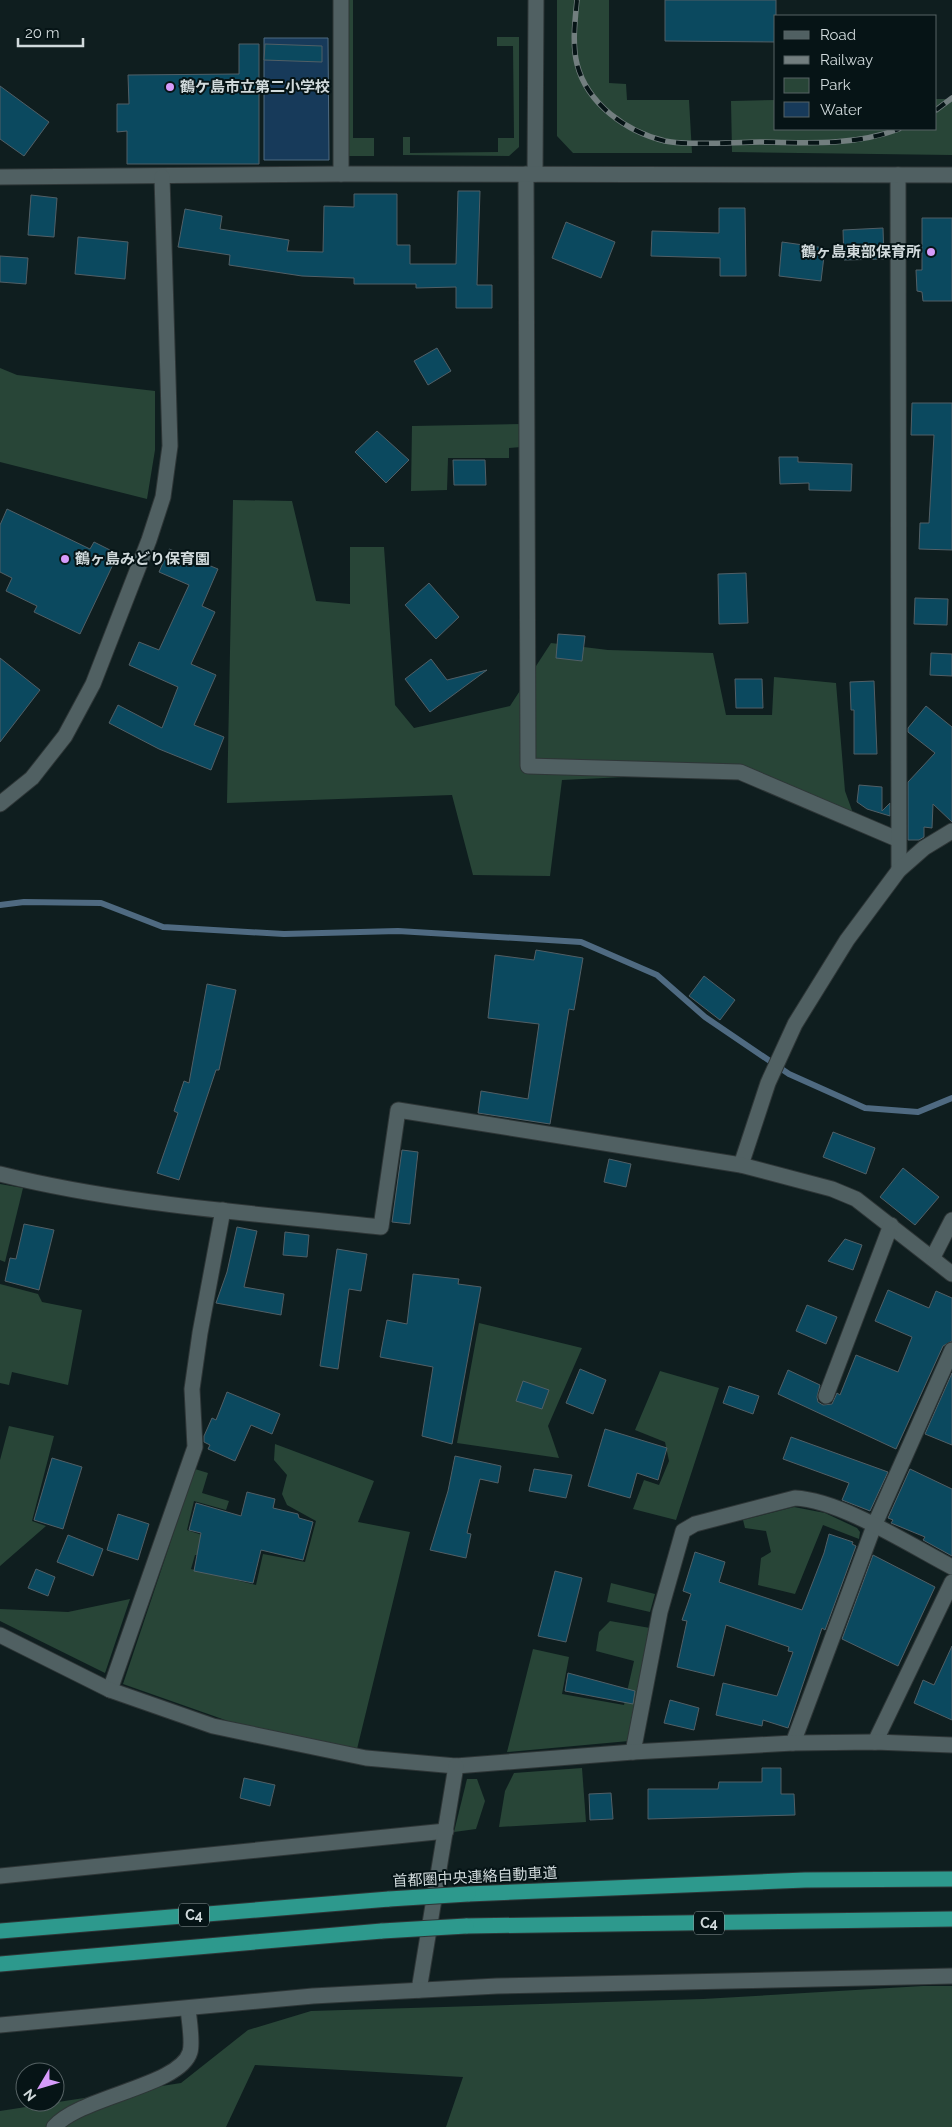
<svg xmlns="http://www.w3.org/2000/svg" width="952" height="2127" viewBox="0 0 952 2127" font-family="Raleway,'Noto Sans JP',sans-serif">
<style>
.green{fill:#284537}
.water{fill:#173a5a;stroke:#4f6a81}
.lines{fill:none;stroke-linecap:round;stroke-linejoin:round}
.stream{stroke:#4f6a81;stroke-width:6}
.building{fill:#0b495f;stroke:#515f66}
.minor-casing{stroke:#2e3637;stroke-width:17}
.tertiary-casing{stroke:#2e3637;stroke-width:17}
.motorway-casing{stroke:#2e3637;stroke-width:17}
.minor{stroke:#506062;stroke-width:15}
.tertiary{stroke:#506062;stroke-width:15}
.motorway{stroke:#2d998d;stroke-width:15}
.rail-casing{stroke:#727e7f;stroke-width:5.5}
.rail{stroke:#061416;stroke-width:4;stroke-dasharray:11;stroke-linecap:butt}
.motorway-bridge-casing{stroke:#2e3637;stroke-width:17;stroke-linecap:butt}
.motorway-bridge{stroke:#2d998d;stroke-width:15}
.poi-dot{fill:#d69bfa;stroke:#061416;stroke-width:2}
.labels{text-anchor:middle;stroke-width:4;stroke-linejoin:round;paint-order:stroke}
.shield{fill:#061416;stroke:#949fa1;stroke-width:1}
.shield-label{font-size:14px;font-weight:bold;fill:#d1dadc}
.poi-label{font-size:15px;font-weight:bold;fill:#d1dadc;stroke:#061416;text-anchor:start}
.street-label{font-size:15px;fill:#d1dadc;stroke:#061416}
</style>
<rect width="100%" height="100%" fill="#0f1e1f"/>
<g class="green">
<path d="M347 0H353V138H374V156H348Z"/>
<path d="M557 0H609V83L626 84 627 100H689L692 153H573L557 136Z"/>
<path d="M497 37H519V147L509 156 403 155V137H410V153L498 152V138H514L513 46H497Z"/>
<path d="M936 99H952V155L732 152 731 101 776 100V129H936Z"/>
<path d="M0 368 17 375 155 391V450L147 499 0 462Z"/>
<path d="M521 424V447L509 448V458H448L447 490 411 491 412 426Z"/>
<path d="M233 500 292 501 316 601 350 604V547H384L395 705 414 728 510 706 551 643 608 650 713 653 726 715H772L774 677 836 683 845 791 858 827 738 780 646 776 562 780 550 876 473 875 452 795 227 803Z"/>
<path d="M0 1184 23 1188 5 1262 0 1260Z"/>
<path d="M0 1284 38 1294 42 1302 82 1310 68 1385 12 1372 9 1385 0 1383Z"/>
<path d="M479 1323 582 1348 548 1426 559 1458 457 1443Z"/>
<path d="M660 1371 719 1388 676 1520 633 1509 644 1480 659 1485 669 1461 665 1442 635 1430Z"/>
<path d="M9 1426 54 1436 32 1521 46 1526 0 1566V1460Z"/>
<path d="M275 1444 374 1481 358 1522 410 1532 357 1749 228 1721 123 1684 195 1469 208 1473 202 1493 229 1501 226 1510 194 1501 187 1530 208 1537 204 1555H195L191 1569 256 1585 263 1554 305 1562 316 1521 287 1505 282 1494 287 1475 274 1460Z"/>
<path d="M794 1507 825 1513 857 1528 860 1532 859 1539 823 1525 795 1594 758 1585 761 1558 771 1552 766 1531 745 1528 743 1520Z"/>
<path d="M611 1583 655 1594 650 1612 607 1602Z"/>
<path d="M130 1599 105 1673 0 1621V1609L68 1612Z"/>
<path d="M610 1621 650 1628 629 1741 507 1752 533 1649 569 1657 562 1694 624 1705 634 1661 596 1651 599 1632Z"/>
<path d="M582 1768 586 1822 499 1827 505 1791 514 1773Z"/>
<path d="M467 1779H477L485 1801 476 1829 454 1832Z"/>
<path d="M923 1986H952V2127H446L463 2077 255 2065 226 2127H0V2111L181 2083 248 2030 311 2011 703 1999Z"/>
</g>
<path class="water" d="M264 38H328L329 160H264Z"/>
<g class="lines">
<path class="stream" d="M0 905 24 902 101 903 163 927 284 934 398 931 581 942 657 975 705 1017 789 1074 865 1108 918 1112 952 1098"/>
</g>
<g class="building">
<path d="M665 0H776V42L665 41Z"/>
<path d="M239 44H259V164H127V131L117 132V104H129L128 75 239 74Z"/>
<path d="M265 44 322 46V62L264 60Z"/>
<path d="M0 86 49 122 24 156 0 139Z"/>
<path d="M458 191H480L477 285H492V308H456V287L416 288V284H354V278L302 276 229 265 230 255 178 247 185 209 222 216 220 229 289 240 287 251 323 252 324 206 354 207V194H397V245H410V264H456Z"/>
<path d="M31 195 57 198 54 237 28 235Z"/>
<path d="M719 208H745L746 276H720V258L651 256 652 231 719 233Z"/>
<path d="M922 218H952V301H923L922 292 917 291 916 270H922Z"/>
<path d="M566 222 615 242 601 278 552 258Z"/>
<path d="M883 228 884 259 844 260 843 230Z"/>
<path d="M78 237 128 242 125 279 75 274Z"/>
<path d="M782 242 825 248 821 281 779 276Z"/>
<path d="M0 256 28 258 26 284 0 282Z"/>
<path d="M437 348 451 371 428 385 414 361Z"/>
<path d="M912 403H952V550L919 549 920 523H929L934 435H911Z"/>
<path d="M377 431 409 460 386 483 355 452Z"/>
<path d="M779 457H798V462L852 464 851 491 809 490V483L780 484Z"/>
<path d="M453 460H485L486 485H454Z"/>
<path d="M7 509 90 549 94 542 118 554 80 634 34 612 37 606 6 591 12 578 0 572V525Z"/>
<path d="M169 549 218 569 202 606 215 612 191 664 216 675 194 725 224 737 211 770 159 749 109 723 118 705 162 728 178 687 129 665 139 642 159 650 189 585 159 572Z"/>
<path d="M746 573 748 623 719 624 718 574Z"/>
<path d="M429 583 459 617 436 639 405 605Z"/>
<path d="M915 598 948 599 947 625 914 624Z"/>
<path d="M558 634 585 636 582 661 556 658Z"/>
<path d="M931 653 952 654V676L930 675Z"/>
<path d="M0 658 40 690 0 742Z"/>
<path d="M431 659 447 680 487 670 430 712 405 679Z"/>
<path d="M735 679H762L763 708H736Z"/>
<path d="M874 681 877 754H854V710H851L850 682Z"/>
<path d="M926 706 952 727V822L933 804 932 828 924 827V837L919 840H908V782L935 753 908 732V728Z"/>
<path d="M859 785 882 787V811L890 803V816L867 809 857 802Z"/>
<path d="M536 950 583 958 574 1010 569 1009 550 1124 478 1113 481 1091 528 1099 539 1024 488 1018 495 955 534 960Z"/>
<path d="M704 976 735 1000 720 1020 689 996Z"/>
<path d="M207 984 236 990 219 1070H216L179 1180 157 1173 178 1113 174 1111 184 1081 189 1083Z"/>
<path d="M833 1132 875 1148 866 1174 823 1157Z"/>
<path d="M402 1150 418 1152 410 1224 392 1222Z"/>
<path d="M609 1159 631 1164 626 1187 604 1182Z"/>
<path d="M903 1168 939 1197 915 1225 880 1197Z"/>
<path d="M24 1224 54 1230 39 1290 5 1281 10 1258 16 1259Z"/>
<path d="M237 1227 257 1231 244 1287 284 1294 281 1315 216 1303 227 1272Z"/>
<path d="M285 1232 309 1235 307 1257 283 1255Z"/>
<path d="M845 1239 862 1245 853 1270 828 1261Z"/>
<path d="M337 1249 367 1254 361 1291 349 1289 338 1369 320 1366Z"/>
<path d="M413 1274 459 1279 458 1284 481 1287 452 1444 422 1436 433 1367 380 1357 387 1320 407 1324Z"/>
<path d="M888 1290 929 1308 936 1291 952 1298V1341L943 1346 896 1449 778 1394 788 1370 820 1385 817 1397 818 1402 823 1405 832 1404 837 1393 840 1395 856 1355 898 1372 912 1337 875 1321Z"/>
<path d="M807 1305 837 1317 826 1344 796 1331Z"/>
<path d="M580 1369 606 1380 593 1414 566 1403Z"/>
<path d="M952 1373V1445L925 1434Z"/>
<path d="M523 1381 549 1390 542 1409 516 1401Z"/>
<path d="M729 1386 759 1396 753 1414 723 1403Z"/>
<path d="M227 1392 280 1414 272 1434 251 1425 235 1461 208 1449 210 1445 204 1442V1436L212 1418 216 1420Z"/>
<path d="M605 1429 667 1448 658 1480 637 1473 630 1498 588 1486Z"/>
<path d="M791 1437 888 1472 870 1511 842 1500 849 1483 783 1459Z"/>
<path d="M455 1456 501 1466 498 1483 480 1479 467 1533 471 1534 466 1558 430 1550 448 1491Z"/>
<path d="M52 1458 82 1467 63 1529 34 1520Z"/>
<path d="M534 1469 572 1475 566 1498 529 1491Z"/>
<path d="M910 1469 952 1489V1556L923 1540 925 1537 891 1523 893 1520 888 1518Z"/>
<path d="M247 1492 275 1499 273 1508 298 1514 299 1518 313 1522 303 1560 261 1550 253 1583 194 1571 201 1533 189 1530 196 1503 241 1516Z"/>
<path d="M118 1514 149 1524 138 1560 107 1550Z"/>
<path d="M829 1534 853 1542 852 1544 856 1546 825 1630 822 1628 788 1728 763 1720 762 1726 716 1715 723 1683 777 1696 793 1652 788 1651 789 1647 726 1625 714 1676 677 1667 687 1621 682 1620 691 1594 683 1591 695 1552 725 1562 719 1582 802 1610 824 1553Z"/>
<path d="M68 1535 103 1549 93 1576 57 1562Z"/>
<path d="M873 1555 935 1587 898 1666 842 1639Z"/>
<path d="M36 1569 55 1577 48 1596 28 1588Z"/>
<path d="M555 1571 582 1578 566 1642 538 1636Z"/>
<path d="M952 1646V1720L914 1703 923 1680 934 1685Z"/>
<path d="M568 1673 635 1691 633 1704 565 1691Z"/>
<path d="M670 1700 699 1708 694 1730 664 1723Z"/>
<path d="M762 1768H781V1794H794L795 1815 648 1819V1789H718L719 1782H762Z"/>
<path d="M244 1778 275 1785 270 1806 240 1798Z"/>
<path d="M611 1793 613 1819 590 1820 589 1794Z"/>
</g>
<g class="lines">
<g class="minor-casing">
<g id="minor">
<path d="M341 0V174"/>
<path d="M526 174 528 766 740 772 897 839"/>
<path d="M535 174 536 0"/>
<path d="M898 175 899 870"/>
<path d="M741 1165 768 1083 795 1024 847 940 899 870 924 848 952 831"/>
<path d="M0 1174C124 1205 254 1213 381 1227L398 1110 741 1165 832 1189 856 1199 952 1274"/>
<path d="M933 1257 952 1220"/>
<path d="M826 1396 891 1225"/>
<path d="M110 1690 195 1447 192 1389 200 1333 223 1210"/>
<path d="M875 1742 952 1582"/>
<path d="M793 1743 874 1526 952 1350"/>
<path d="M633 1752 660 1612 683 1531 695 1524 795 1498C840 1500 910 1545 952 1567"/>
<path d="M0 1876 446 1831"/>
<path d="M54 2127C81 2096 180 2086 190 2052 193 2042 189 2019 188 2009"/>
</g>
</g>
<g class="tertiary-casing">
<g id="tertiary">
<path d="M0 177 341 174 952 175"/>
<path d="M0 804 32 778 65 736 93 684 149 540 163 497 170 446 162 177"/>
<path d="M0 1635 110 1690 213 1726 366 1758 456 1766 633 1752 793 1743 875 1742 952 1745"/>
<path d="M419 1990 456 1766"/>
<path d="M0 2025 313 1996 497 1986 952 1976"/>
</g>
</g>
<g class="motorway-casing">
<g id="motorway">
<path d="M468 1894 805 1880 952 1879"/>
<path d="M466 1926 952 1919"/>
<path d="M0 1931 389 1899"/>
<path d="M0 1964 382 1931"/>
</g>
</g>
<use href="#minor" class="minor"/>
<use href="#tertiary" class="tertiary"/>
<use href="#motorway" class="motorway"/>
<g class="rail-casing">
<g id="rail">
<path d="M577 0C575 20 572 44 577 64 587 104 627 132 665 141 689 146 734 142 760 142 808 143 853 146 899 129"/>
<path d="M936 110 952 98"/>
</g>
</g>
<use href="#rail" class="rail"/>
<g class="motorway-bridge-casing">
<g id="motorway-bridge">
<path d="M389 1899 468 1894"/>
<path d="M382 1931 466 1926"/>
</g>
</g>
<use href="#motorway-bridge" class="motorway-bridge"/>
</g>
<g class="poi-dot">
<circle cx="170" cy="87" r="5"/>
<circle cx="931" cy="252" r="5"/>
<circle cx="65" cy="559" r="5"/>
</g>
<g class="labels">
<g class="shield">
<rect x="179" y="1903.5" width="30" height="23" rx="4"/>
<rect x="694" y="1911.5" width="30" height="23" rx="4"/>
</g>
<g class="shield-label">
<text x="194" y="1920">C4</text>
<text x="709" y="1928">C4</text>
</g>
<g class="poi-label">
<text x="180" y="92">鶴ケ島市立第二小学校</text>
<text x="921" y="257" text-anchor="end">鶴ヶ島東部保育所</text>
<text x="75" y="564">鶴ヶ島みどり保育園</text>
</g>
<g class="street-label">
<text transform="translate(475 1877) rotate(-3)" y="5">首都圏中央連絡自動車道</text>
</g>
</g>
<rect x="774" y="15" width="162" height="115" fill="#061416" stroke="#576365"/>
<rect x="784" y="31" width="25" height="8" fill="#506062" stroke="#576365"/>
<text x="820" y="40" font-size="15" fill="#d1dadc">Road</text>
<rect x="784" y="56" width="25" height="8" fill="#727e7f" stroke="#576365"/>
<text x="820" y="65" font-size="15" fill="#d1dadc">Railway</text>
<rect x="784" y="78" width="25" height="15" fill="#284537" stroke="#576365"/>
<text x="820" y="90" font-size="15" fill="#d1dadc">Park</text>
<rect x="784" y="102" width="25" height="15" fill="#173a5a" stroke="#576365"/>
<text x="820" y="115" font-size="15" fill="#d1dadc">Water</text>
<g transform="translate(40 2087) rotate(232)"><circle r="24" fill="#061416" stroke="#576365"/>
<path d="M0-4L9 19L0 12L-9 19Z" fill="#d69bfa"/>
<text y="-8" font-size="14" font-weight="bold" text-anchor="middle" fill="#d1dadc">N</text>
</g>
<path d="M18 38v8h65v-8" fill="none" stroke="#d1dadc" stroke-width="2.5"/>
<text x="25" y="38" font-size="15" fill="#d1dadc" stroke="#061416" stroke-width="4" paint-order="stroke">20 m</text>
</svg>
